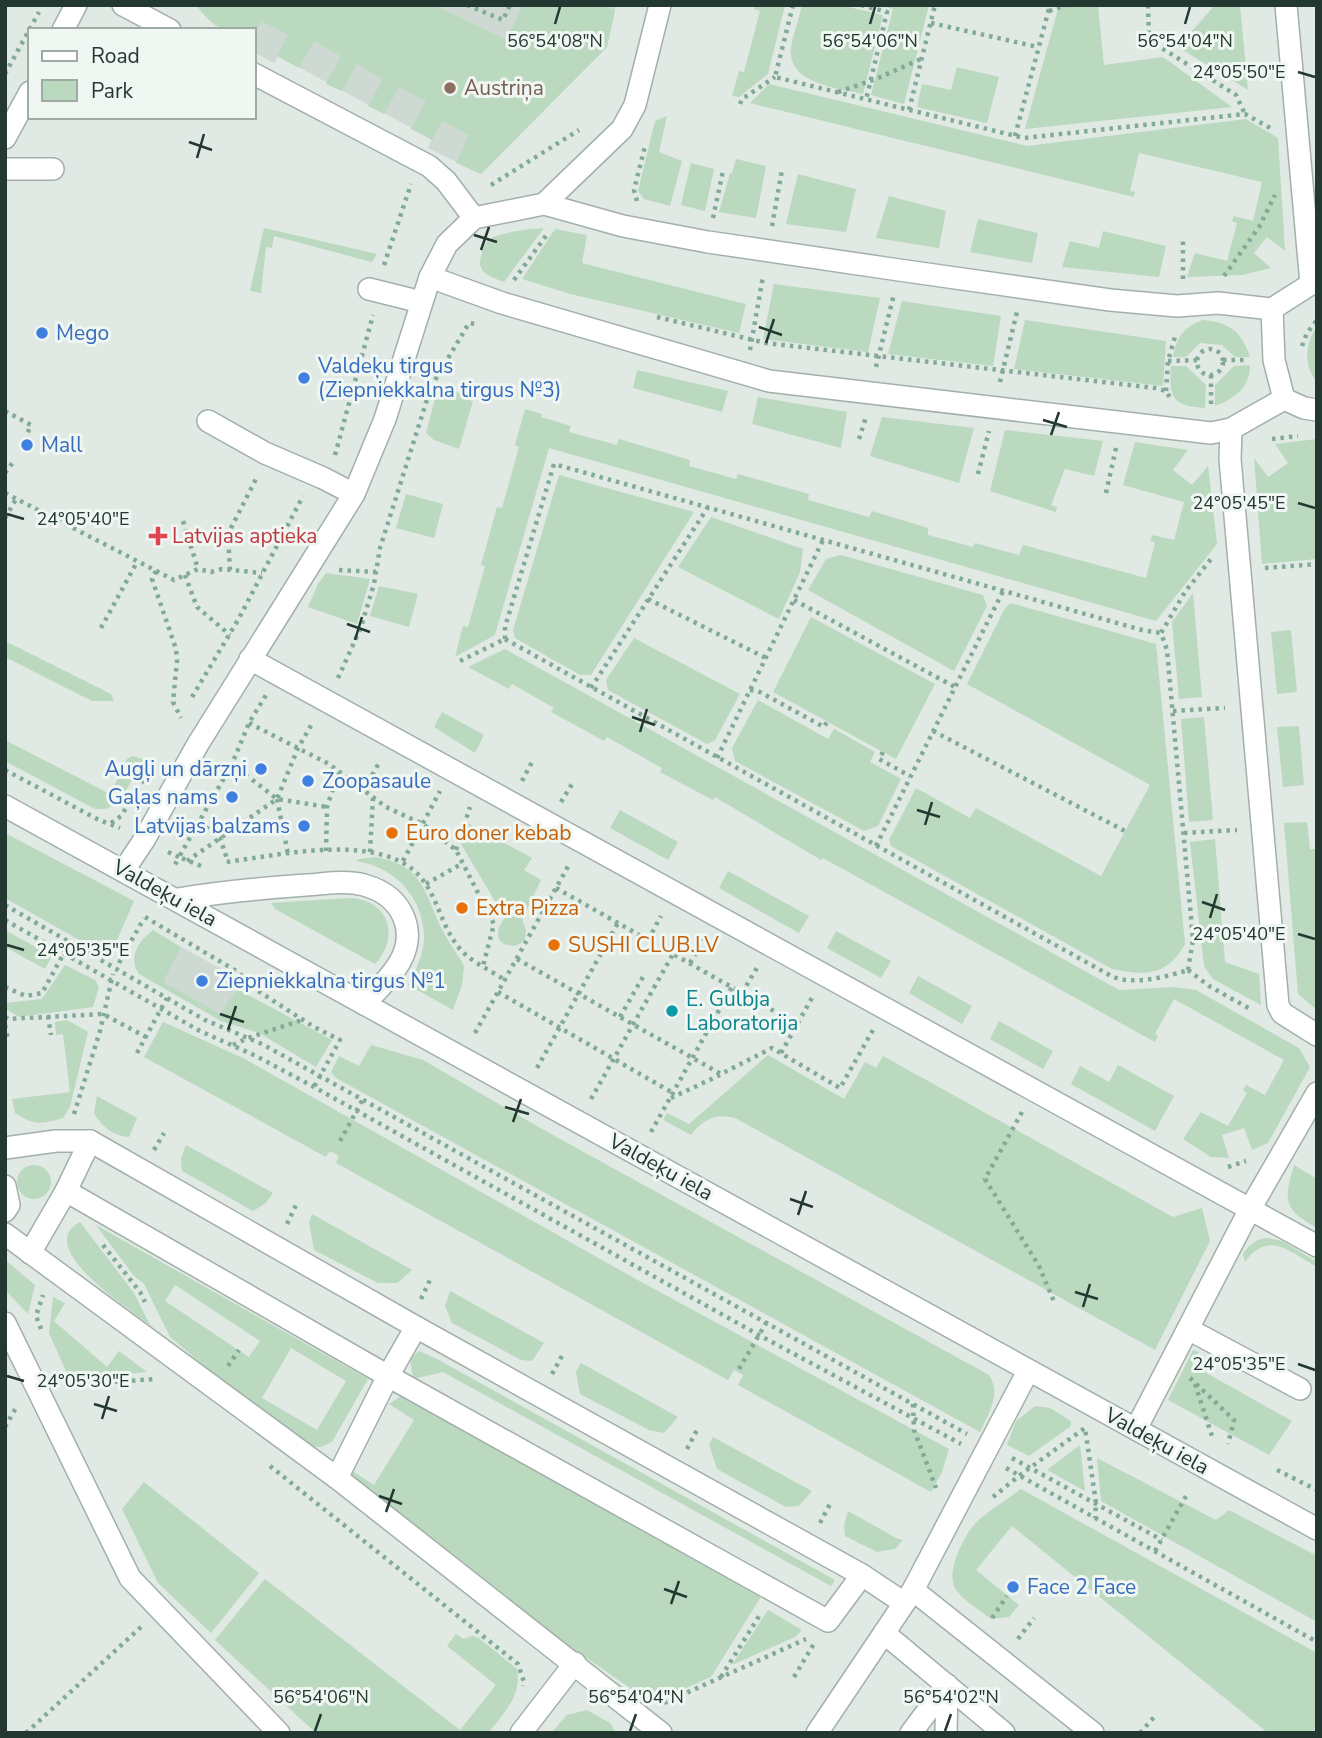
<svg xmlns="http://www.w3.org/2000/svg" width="1322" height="1738" viewBox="0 0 1322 1738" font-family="'Nunito Sans',sans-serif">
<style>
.built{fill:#ced9d3}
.green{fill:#bad9bf;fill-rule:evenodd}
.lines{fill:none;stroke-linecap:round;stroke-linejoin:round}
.minor-casing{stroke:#a3b0aa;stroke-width:24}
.path{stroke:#83aa99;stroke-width:4.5;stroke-dasharray:3.5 5;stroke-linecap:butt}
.minor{stroke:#fff;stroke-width:21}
.ticks{fill:none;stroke:#223830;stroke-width:2.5}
.education-dot{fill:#8d6e63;stroke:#f0f6f2;stroke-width:2.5}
.shop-dot{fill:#3f7fe0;stroke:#f0f6f2;stroke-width:2.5}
.health-dot{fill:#e0444e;stroke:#f0f6f2;stroke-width:2.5}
.food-dot{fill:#e8710a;stroke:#f0f6f2;stroke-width:2.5}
.culture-dot{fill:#0f9aa8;stroke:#f0f6f2;stroke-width:2.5}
.labels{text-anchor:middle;stroke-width:6;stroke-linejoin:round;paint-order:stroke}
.education-label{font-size:21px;fill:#785e54;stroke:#f0f6f2;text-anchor:start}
.shop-label{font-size:21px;fill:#366cbe;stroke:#f0f6f2;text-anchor:start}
.health-label{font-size:21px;fill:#be3a42;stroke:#f0f6f2;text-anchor:start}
.food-label{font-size:21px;fill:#c56008;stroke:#f0f6f2;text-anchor:start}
.street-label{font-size:21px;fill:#223830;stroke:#f0f6f2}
.culture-label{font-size:21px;fill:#0d838f;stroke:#f0f6f2;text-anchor:start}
.ticks-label{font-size:18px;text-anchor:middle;fill:#223830;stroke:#f0f6f2;stroke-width:6;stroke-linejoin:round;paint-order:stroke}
</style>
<rect width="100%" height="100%" fill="#e0e9e4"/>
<g class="built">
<path d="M233 5H616L607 47 481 174 428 148 432 139 278 56 274 63 254 52V34L261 20Z"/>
<path d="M181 947 242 980 221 1015 162 982Z"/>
</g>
<g class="green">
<path d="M196 5H433L507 40 522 5H601L615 11 607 47 481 174 456 163 469 135 442 121 432 140 411 129 426 101 399 87 384 114 368 106 383 79 357 64 342 91 326 84 341 56 314 41 299 68 277 56 288 35 262 21 254 34V30C222 30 217 32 196 5Z"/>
<path d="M755 5H785L768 74 739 97 732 96 739 71 744 72 760 11 754 9Z"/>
<path d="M802 5H840L883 15 863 94C839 88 787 84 791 48 793 34 799 19 802 5Z"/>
<path d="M878 5H929L904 104 871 95 893 9Z"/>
<path d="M1059 5H1098L1104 65 1163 57 1232 107 1025 129Z"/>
<path d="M1215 5H1240L1248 90 1178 47Z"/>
<path d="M957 67 999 77 987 123 917 107 922 84 951 90Z"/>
<path d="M769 84 1027 146 1246 119 1278 138 1285 251 1267 237 1254 253 1271 268 1242 275 1187 277 1195 253 1227 261 1237 223 1232 221 1234 216 1253 221 1262 182 1139 153 1130 191 1135 192 1134 197 750 103Z"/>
<path d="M667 116 659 152 682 161 670 206 644 199 638 191 655 121Z"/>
<path d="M736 159 766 166 756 218 719 212 730 173H732Z"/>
<path d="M691 163 714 169 705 211 681 205Z"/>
<path d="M798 174 856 189 846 232 786 224Z"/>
<path d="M889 196 946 211 939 248 876 238Z"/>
<path d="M978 219 1038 233 1032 263 970 252Z"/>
<path d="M264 228 377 254 372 262 274 236 272 248 266 247 261 293 250 291Z"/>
<path d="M544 228 504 282C488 276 475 272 482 253 483 248 486 241 490 239 501 232 531 229 544 228Z"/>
<path d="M555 229 587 235 582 263 746 304 739 333 570 294 522 279Z"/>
<path d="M1103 231 1166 246 1159 277 1062 267 1070 241 1099 248Z"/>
<path d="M774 284 880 298 868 352 763 339Z"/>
<path d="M902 301 1001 316 993 366 888 354Z"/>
<path d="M1025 320 1166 341 1163 386 1014 369Z"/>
<path d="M1203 320C1231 323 1241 331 1250 357H1235L1222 345 1200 343 1186 357H1173C1177 337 1183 327 1203 320Z"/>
<path d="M1317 327V382C1303 366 1305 343 1317 327Z"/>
<path d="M1250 365C1250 388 1235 398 1215 406V385L1234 366Z"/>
<path d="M1171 366H1186L1206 385 1205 408C1171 406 1169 396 1171 366Z"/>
<path d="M637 370 728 391 722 412 633 388Z"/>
<path d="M438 387 470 396 469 400 473 401 459 449 434 440 426 433Z"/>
<path d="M758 397 847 412 841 448 752 424Z"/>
<path d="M525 409 542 414 541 417 571 426 569 432 617 445 619 439 690 460 689 466 736 479 738 474 809 494 808 500 869 517 872 511 928 528V535L973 547 975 543 1019 555 1023 545 1146 578 1155 543 1150 540 1153 535 1174 540 1184 502 1123 485 1135 442 1188 450 1173 470 1192 485 1208 466 1217 544 1156 621 549 448 495 635 455 657 463 626 468 627 485 566 481 565 497 507 502 508 519 447 515 445Z"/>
<path d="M882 417 974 428 959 483 870 456Z"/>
<path d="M1005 430 1103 441 1094 476 1065 469 1051 505 1057 507 1056 512 990 491Z"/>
<path d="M1317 439V559L1262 564 1254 458 1268 477 1288 463 1275 444Z"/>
<path d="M559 475 694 512 591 675H580L515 638 513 630Z"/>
<path d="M406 494 443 504 434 538 396 528Z"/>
<path d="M711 517 803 549 800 572 779 619 678 567Z"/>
<path d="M841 555 983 595 987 606 954 671 808 590 826 559Z"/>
<path d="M326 573 370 579 357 624 308 607 318 584Z"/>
<path d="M379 586 418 594 409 627 370 616Z"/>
<path d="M1193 593 1202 697 1179 699 1172 622Z"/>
<path d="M1011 603 1156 644 1185 944C1167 976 1146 976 1112 969L891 846 889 840 916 788 970 818 976 808 1101 876 1150 785 967 684 1005 608Z"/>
<path d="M811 617 935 684 896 759 773 692Z"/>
<path d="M1291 630 1297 692 1277 694 1271 632Z"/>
<path d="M634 638 740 694 715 740 707 744 608 690 606 680Z"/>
<path d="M5 641 111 694 114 701H92L5 657Z"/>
<path d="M505 649 1119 990 1174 987 1196 990 1299 1048 1310 1067 1268 1143 1252 1150 1244 1128 1222 1135 1229 1158 1211 1157 1183 1139 1201 1112 1228 1126 1247 1093 1243 1090 1246 1085 1265 1095 1284 1060 1174 999 1155 1034 1158 1036 1155 1042 823 858 821 860 715 797 713 800 660 772 662 768 607 737 604 741 551 712 554 708 512 684 509 689 468 667Z"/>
<path d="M758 700 828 739 834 729 875 752 870 762 901 779 878 826 864 831 735 761 732 748Z"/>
<path d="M442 712 484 735 475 753 434 727Z"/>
<path d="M1204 717 1213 820 1189 822 1181 719Z"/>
<path d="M1299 726 1304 785 1283 787 1277 727Z"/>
<path d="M5 740 110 794 127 759 132 756 144 759 118 804 105 809H95L5 761Z"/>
<path d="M620 810 678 842 668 860 610 828Z"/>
<path d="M466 822 532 858 524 870 541 880 522 920C542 957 477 952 505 918L461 844Z"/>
<path d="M1307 822 1310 849H1317V1010L1298 994 1284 823Z"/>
<path d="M5 833 134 901 117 940 95 949 5 898Z"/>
<path d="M1215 839 1225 962 1259 974 1261 1005 1213 979 1204 966 1190 842Z"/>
<path d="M376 857C429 867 424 899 447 938 452 948 459 956 464 966L462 985 453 1010 408 985C416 970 424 954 424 937 423 897 395 867 356 861L359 859Z"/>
<path d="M728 871 809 916 799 933 719 888Z"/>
<path d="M349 898C388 899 401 936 375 964L275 909 271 903Z"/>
<path d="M5 930 52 956 45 969 5 947Z"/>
<path d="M153 930 181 947 163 982 220 1014 237 989 332 1040 316 1067 259 1033 221 1021 139 974C127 957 139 941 153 930Z"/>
<path d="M836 931 891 961 881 978 827 948Z"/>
<path d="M65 965 95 980 99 987 93 1007 19 1017 6 1009V1003L42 999Z"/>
<path d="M918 976 972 1006 962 1024 909 993Z"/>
<path d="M67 1020 88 1032 70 1107 63 1118C41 1124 35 1126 15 1113L12 1099 70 1092 63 1034 56 1035 55 1022Z"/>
<path d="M999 1021 1053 1051 1043 1069 990 1039Z"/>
<path d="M163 1022 243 1058 634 1278 949 1449 942 1472 931 1492 738 1385 743 1375 734 1370 728 1380 336 1163 339 1156 330 1151 326 1157 144 1057Z"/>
<path d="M371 1045 423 1060 542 1129 989 1375C1002 1394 988 1414 980 1432L336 1078 331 1072 339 1056 359 1066Z"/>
<path d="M768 1055 844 1099 865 1062 876 1068 883 1056 1173 1217 1202 1208 1210 1241 1155 1350 737 1119C718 1112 703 1119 691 1135L663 1120 667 1113 689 1124Z"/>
<path d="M1118 1065 1174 1096 1155 1131 1071 1084 1080 1066 1109 1082Z"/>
<path d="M97 1096 137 1118 129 1137C113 1136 101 1126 94 1113Z"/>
<path d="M186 1145 273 1193 266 1203 253 1211 182 1171 181 1158Z"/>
<circle cx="34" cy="1182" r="17"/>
<path d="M1294 1165 1317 1179V1228C1284 1210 1283 1201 1294 1165Z"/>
<path d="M312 1214 412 1270 397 1283H378L314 1250 309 1222Z"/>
<path d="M80 1222 134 1293 150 1325C131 1310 32 1247 80 1222Z"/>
<path d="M96 1225 368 1379 332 1442 321 1447 310 1446 220 1379 170 1337 144 1284 134 1276ZM175 1285 260 1341 249 1357 165 1301ZM291 1348 346 1381 317 1430 262 1398Z"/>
<path d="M1268 1238 1282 1241 1317 1262V1267C1289 1251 1268 1230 1245 1262L1243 1254C1250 1244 1256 1239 1268 1238Z"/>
<path d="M5 1260 35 1285 28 1314 5 1290Z"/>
<path d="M450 1291 544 1343 532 1361 521 1360 452 1323 445 1306Z"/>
<path d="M53 1297 65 1303 54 1321 107 1367 119 1351 147 1372 70 1380 49 1333Z"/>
<path d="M1193 1350 1199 1352 1192 1365 1292 1421 1269 1455 1168 1400Z"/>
<path d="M419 1351 437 1359 835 1580 831 1586 443 1372 413 1379 410 1359Z"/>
<path d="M581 1363 678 1417 664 1433 649 1430 580 1394 576 1372Z"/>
<path d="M401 1396 762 1595 711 1677 663 1698 651 1689 640 1695 490 1591 353 1483 351 1470 374 1485 414 1420 389 1404Z"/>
<path d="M1035 1406 1050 1408 1071 1421V1426L1029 1456 1007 1445 1016 1421Z"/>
<path d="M713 1437 812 1491 799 1506 786 1507 717 1469 709 1444Z"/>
<path d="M1080 1445 1085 1491 1047 1470Z"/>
<path d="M1097 1458 1216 1520 1229 1510 1317 1556V1622L1101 1501Z"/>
<path d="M144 1482 259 1573 211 1633 158 1583 122 1509Z"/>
<path d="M1021 1489 1317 1653V1733H1268L1012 1526 976 1570 1019 1605 1009 1617 991 1619C980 1610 965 1602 957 1591 944 1576 962 1540 973 1526 984 1513 1007 1500 1021 1489Z"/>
<path d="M848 1511 896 1538 903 1540 895 1549 877 1552 845 1536 844 1525Z"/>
<path d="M265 1579 460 1730 496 1685 447 1646 456 1634 464 1639 472 1636 479 1638 517 1669C522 1696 504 1713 488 1733H316L215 1640Z"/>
<path d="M768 1610 802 1630 795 1637 732 1665Z"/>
<path d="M587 1710 610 1723 616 1733H551L567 1715Z"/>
</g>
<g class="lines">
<g class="minor-casing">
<g id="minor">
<path d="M123 5 170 30"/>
<path d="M1286 5 1311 284"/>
<path d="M63 30 76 5"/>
<path d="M254 74 429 166 446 181 474 218"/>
<path d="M5 138 30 92"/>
<path d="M5 169H53"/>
<path d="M544 204 622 129 635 105 660 5"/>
<path d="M430 277 502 303 769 381 1211 433 1231 429 1284 399 1274 360 1272 309 1311 284H1317"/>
<path d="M369 289 421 302"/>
<path d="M1284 399 1304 408 1317 410"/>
<path d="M208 421 265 453 323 478 354 494"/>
<path d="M1231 429 1230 459 1278 1005 1282 1013 1317 1035"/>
<path d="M250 659 1317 1246"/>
<path d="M5 806 1317 1529"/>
<path d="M124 870 144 840 198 744 354 494 385 419 430 277 447 244 474 218 544 204 623 226 708 242 899 270 1110 300 1177 306 1218 303 1272 309"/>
<path d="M178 899C221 892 263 888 306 885 325 884 345 880 364 885 382 890 397 900 404 918 418 954 386 981 364 1004"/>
<path d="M5 1148 56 1141H90L416 1327 862 1575 904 1603"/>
<path d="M5 1186 9 1205 5 1211"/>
<path d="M66 1191 90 1141"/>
<path d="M5 1234 337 1478 661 1733"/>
<path d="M30 1253 66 1191 388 1376 828 1621 862 1575"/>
<path d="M5 1323 130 1578 279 1733"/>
<path d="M1188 1329 1300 1389"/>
<path d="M1136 1429 1250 1209 1317 1093"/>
<path d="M337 1478 388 1376 416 1327"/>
<path d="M913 1590 1093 1733"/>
<path d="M884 1633 1004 1733"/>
<path d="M521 1733 575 1663"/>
<path d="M817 1733 913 1590 1028 1371"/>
<path d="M911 1733 947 1685"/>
<path d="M946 1733 947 1685"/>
</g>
</g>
<g class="path">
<path d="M467 5 503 20 510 5"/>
<path d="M793 5 775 77 1024 138 1245 114 1272 129"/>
<path d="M861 5 887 12 866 100"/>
<path d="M1148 5 1149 40 1236 95 1245 114"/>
<path d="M1049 11 1066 5"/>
<path d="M931 23 1038 47"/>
<path d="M5 74 39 12"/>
<path d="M838 92 876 79 921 59"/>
<path d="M740 104 742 99 775 77"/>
<path d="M909 110 935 5"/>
<path d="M1015 136 1050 5"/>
<path d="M491 185 579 130"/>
<path d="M637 201 634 190 645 146"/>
<path d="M713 218 723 171"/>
<path d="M772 226 782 170"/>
<path d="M384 265 411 184"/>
<path d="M1224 276 1259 227 1275 195"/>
<path d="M1183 279V238"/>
<path d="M514 280 548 233"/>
<path d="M657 317 766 343 1155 388 1166 391 1172 401"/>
<path d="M1302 346 1307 333 1317 320"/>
<circle cx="1210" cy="362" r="13"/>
<path d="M750 350 763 276"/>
<path d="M1223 360H1247"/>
<path d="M1168 361 1198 360"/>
<path d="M876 367 894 294"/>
<path d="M1211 375V407"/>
<path d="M1000 382 1017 312"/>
<path d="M1166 391 1168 361 1176 333"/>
<path d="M340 393 352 396"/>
<path d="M5 411 31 425 27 434"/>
<path d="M859 439 866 417"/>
<path d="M1272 439 1298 436"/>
<path d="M335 455 373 315"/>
<path d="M5 473 14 461"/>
<path d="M978 474 989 431"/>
<path d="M5 493 174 580 198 569 211 572 222 569 262 573"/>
<path d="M1106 493 1116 448"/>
<path d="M5 518 16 499"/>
<path d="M183 521 198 569"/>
<path d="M1265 568 1317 564"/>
<path d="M230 570 228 534 257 477"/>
<path d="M339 570 376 572"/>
<path d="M156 571 152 579 176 649 177 661 173 702 181 718"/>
<path d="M185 575 197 607 230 635"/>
<path d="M648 599 766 658"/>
<path d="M794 600 955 687"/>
<path d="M101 628 137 562"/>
<path d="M505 639V627L554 464 1142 630 1161 633"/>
<path d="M505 639 1113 977C1135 985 1166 977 1188 970"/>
<path d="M460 661 505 639"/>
<path d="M338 678 361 627 374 584 380 548 431 387 469 323 475 324"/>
<path d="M591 688 708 507"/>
<path d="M750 690 758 691 824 727 827 722"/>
<path d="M192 697 238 620 303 496"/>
<path d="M1173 711 1225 708"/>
<path d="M249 723 329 764 386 807 423 824 456 850 494 924 483 966"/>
<path d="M933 731 1125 831"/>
<path d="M883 752 879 759 910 776"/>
<path d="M717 758 823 540"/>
<path d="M232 764 277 799 327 807"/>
<path d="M5 770 99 820 120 828"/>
<path d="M522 781 532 762"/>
<path d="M364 790 380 761"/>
<path d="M277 799 288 854"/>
<path d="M561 802 572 784"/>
<path d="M199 822 220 838 228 862"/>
<path d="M111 823 121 816 149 771"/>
<path d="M1184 833 1237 830"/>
<path d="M876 846 1003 591"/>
<path d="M456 850 470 807"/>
<path d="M326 851 327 807 339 771"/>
<path d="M168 852 179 857 174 867"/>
<path d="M370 852 373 798"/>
<path d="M187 861 277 799 298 748 313 722"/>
<path d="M403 861 440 791"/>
<path d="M227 862C281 855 389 829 425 883 438 902 443 927 457 945 467 960 490 970 505 980"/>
<path d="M201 866 179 857 232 764 249 723 266 695"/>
<path d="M426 884 463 863"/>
<path d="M556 888 797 1024"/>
<path d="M5 905 205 1020 262 1044 967 1434"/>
<path d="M145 917 238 972 255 989 314 1027 340 1040 314 1087"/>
<path d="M5 920 200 1031 256 1056 314 1087 759 1335 961 1444"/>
<path d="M648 940 661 916"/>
<path d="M517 959 721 1074 772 1048 840 1088 873 1030"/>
<path d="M119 963 144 918"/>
<path d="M690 963 705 937"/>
<path d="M1188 970 1193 940 1167 650 1161 633 1185 592 1211 559"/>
<path d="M1188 970 1209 986 1252 1010"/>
<path d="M5 987 26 996 42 993 70 942"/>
<path d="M498 992 673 1093"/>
<path d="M742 993 758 966"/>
<path d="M48 1016 51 1035"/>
<path d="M5 1017 8 1019 103 1014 146 1037"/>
<path d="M620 1017 644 975"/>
<path d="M5 1025 8 1040"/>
<path d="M475 1033 570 863"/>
<path d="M233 1045 248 1038 302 1020"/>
<path d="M137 1053 167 998"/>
<path d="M781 1053 813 996"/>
<path d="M537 1068 618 923"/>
<path d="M671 1098 720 1075"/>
<path d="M591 1099 673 954"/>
<path d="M1022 1112 985 1179 1039 1266 1055 1304"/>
<path d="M74 1114 100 1031 113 974"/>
<path d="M651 1132 732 987"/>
<path d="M340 1141 363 1099"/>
<path d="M154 1150 164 1133"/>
<path d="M1228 1167 1246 1161"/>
<path d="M287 1224 296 1205"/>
<path d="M103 1245 140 1292 145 1302"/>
<path d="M421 1299 430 1280"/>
<path d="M41 1329 36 1316 43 1295"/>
<path d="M228 1366 239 1350"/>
<path d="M739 1369 766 1323"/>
<path d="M552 1374 563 1354"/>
<path d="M1190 1378 1234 1420 1228 1444"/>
<path d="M1195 1384 1212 1436"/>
<path d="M64 1385 157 1379"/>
<path d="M913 1404 914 1430 936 1488"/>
<path d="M5 1427 17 1406"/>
<path d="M687 1449 698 1428"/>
<path d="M1012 1458 1162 1540"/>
<path d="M270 1466 518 1664 524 1682 523 1686"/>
<path d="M1006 1468 1317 1642"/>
<path d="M1277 1470 1317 1490"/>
<path d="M993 1497 1020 1475 1085 1428 1096 1503 1095 1518"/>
<path d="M820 1523 831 1502"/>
<path d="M1155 1551 1186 1496"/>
<path d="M992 1618 1007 1596"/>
<path d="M1018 1639 1034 1618"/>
<path d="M721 1677 761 1613"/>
<path d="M794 1677 815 1642"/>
<path d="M664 1703 806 1639"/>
<path d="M26 1733 141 1627"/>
<path d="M1140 1733 1155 1716"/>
</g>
<use href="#minor" class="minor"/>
</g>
<path class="ticks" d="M555 24 560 7M870 24 875 7M1185 24 1190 7M1298 72 1315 77M189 142 212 150M197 158 204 134M474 235 497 242M481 250 489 227M759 327 782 335M766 343 774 319M1043 420 1067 427M1051 435 1059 412M1298 503 1315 508M7 514 24 519M347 624 370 632M355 640 362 617M632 717 655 725M640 732 647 709M917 810 940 817M925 825 932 802M1202 902 1225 910M1210 918 1217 894M1298 934 1315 939M7 945 24 950M220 1014 244 1022M228 1030 236 1006M505 1107 529 1114M513 1122 521 1099M790 1199 813 1207M798 1215 806 1191M1075 1292 1098 1299M1083 1307 1090 1284M1298 1364 1315 1370M7 1376 24 1381M94 1404 117 1411M102 1419 109 1396M379 1496 402 1504M386 1512 394 1489M664 1589 687 1597M671 1604 679 1581M315 1731 321 1714M630 1731 636 1714M945 1731 951 1714"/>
<circle class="education-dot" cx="450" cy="88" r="7"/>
<g class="shop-dot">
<circle cx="42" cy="333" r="7"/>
<circle cx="304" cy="378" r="7"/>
<circle cx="27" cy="445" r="7"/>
<circle cx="261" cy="769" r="7"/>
<circle cx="308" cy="781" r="7"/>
<circle cx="232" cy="797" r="7"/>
<circle cx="304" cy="826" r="7"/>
<circle cx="202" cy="981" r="7"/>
<circle cx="1013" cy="1587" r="7"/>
</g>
<path class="health-dot" d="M154.5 525.5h7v7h7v7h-7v7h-7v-7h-7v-7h7z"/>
<g class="food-dot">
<circle cx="392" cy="833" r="7"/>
<circle cx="462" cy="908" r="7"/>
<circle cx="554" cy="945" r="7"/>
</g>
<circle class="culture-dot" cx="672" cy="1011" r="7"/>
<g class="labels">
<g class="education-label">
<text x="464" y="95">Austriņa</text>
</g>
<g class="shop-label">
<text x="56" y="340">Mego</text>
<text x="318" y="373">Valdeķu tirgus<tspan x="318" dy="24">(Ziepniekkalna tirgus №3)</tspan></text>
<text x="41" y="452">Mall</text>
<text x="247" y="776" text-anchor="end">Augļi un dārzņi</text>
<text x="322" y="788">Zoopasaule</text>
<text x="218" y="804" text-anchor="end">Gaļas nams</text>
<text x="290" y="833" text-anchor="end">Latvijas balzams</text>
<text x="216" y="988">Ziepniekkalna tirgus №1</text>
<text x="1027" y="1594">Face 2 Face</text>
</g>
<g class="health-label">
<text x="172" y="543">Latvijas aptieka</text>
</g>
<g class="food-label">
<text x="406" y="840">Euro doner kebab</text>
<text x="476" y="915">Extra Pizza</text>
<text x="568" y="952">SUSHI CLUB.LV</text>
</g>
<g class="street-label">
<text transform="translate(165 893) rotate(29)" y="7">Valdeķu iela</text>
<text transform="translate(661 1167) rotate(29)" y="7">Valdeķu iela</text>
<text transform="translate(1157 1441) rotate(29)" y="7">Valdeķu iela</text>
</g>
<g class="culture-label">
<text x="686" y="1006">E. Gulbja<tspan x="686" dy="24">Laboratorija</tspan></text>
</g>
</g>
<g class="ticks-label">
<text x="555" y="47">56°54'08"N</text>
<text x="870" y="47">56°54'06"N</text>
<text x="1185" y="47">56°54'04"N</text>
<text x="1239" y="78">24°05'50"E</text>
<text x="1239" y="509">24°05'45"E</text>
<text x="83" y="525">24°05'40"E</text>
<text x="1239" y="940">24°05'40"E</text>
<text x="83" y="956">24°05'35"E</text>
<text x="1239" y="1370">24°05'35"E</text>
<text x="83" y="1387">24°05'30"E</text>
<text x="321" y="1703">56°54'06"N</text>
<text x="636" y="1703">56°54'04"N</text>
<text x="951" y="1703">56°54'02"N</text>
</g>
<rect width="1322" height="1738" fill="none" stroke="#223830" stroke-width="14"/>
<rect x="28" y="28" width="228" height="91" fill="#f0f6f2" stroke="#9eaaa4" stroke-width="2"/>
<rect x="42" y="51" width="35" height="10" fill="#ffffff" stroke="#9eaaa4" stroke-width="2"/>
<text x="91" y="63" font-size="21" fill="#223830">Road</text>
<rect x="42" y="80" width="35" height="21" fill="#bad9bf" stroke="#9eaaa4" stroke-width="2"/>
<text x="91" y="98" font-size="21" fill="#223830">Park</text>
</svg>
